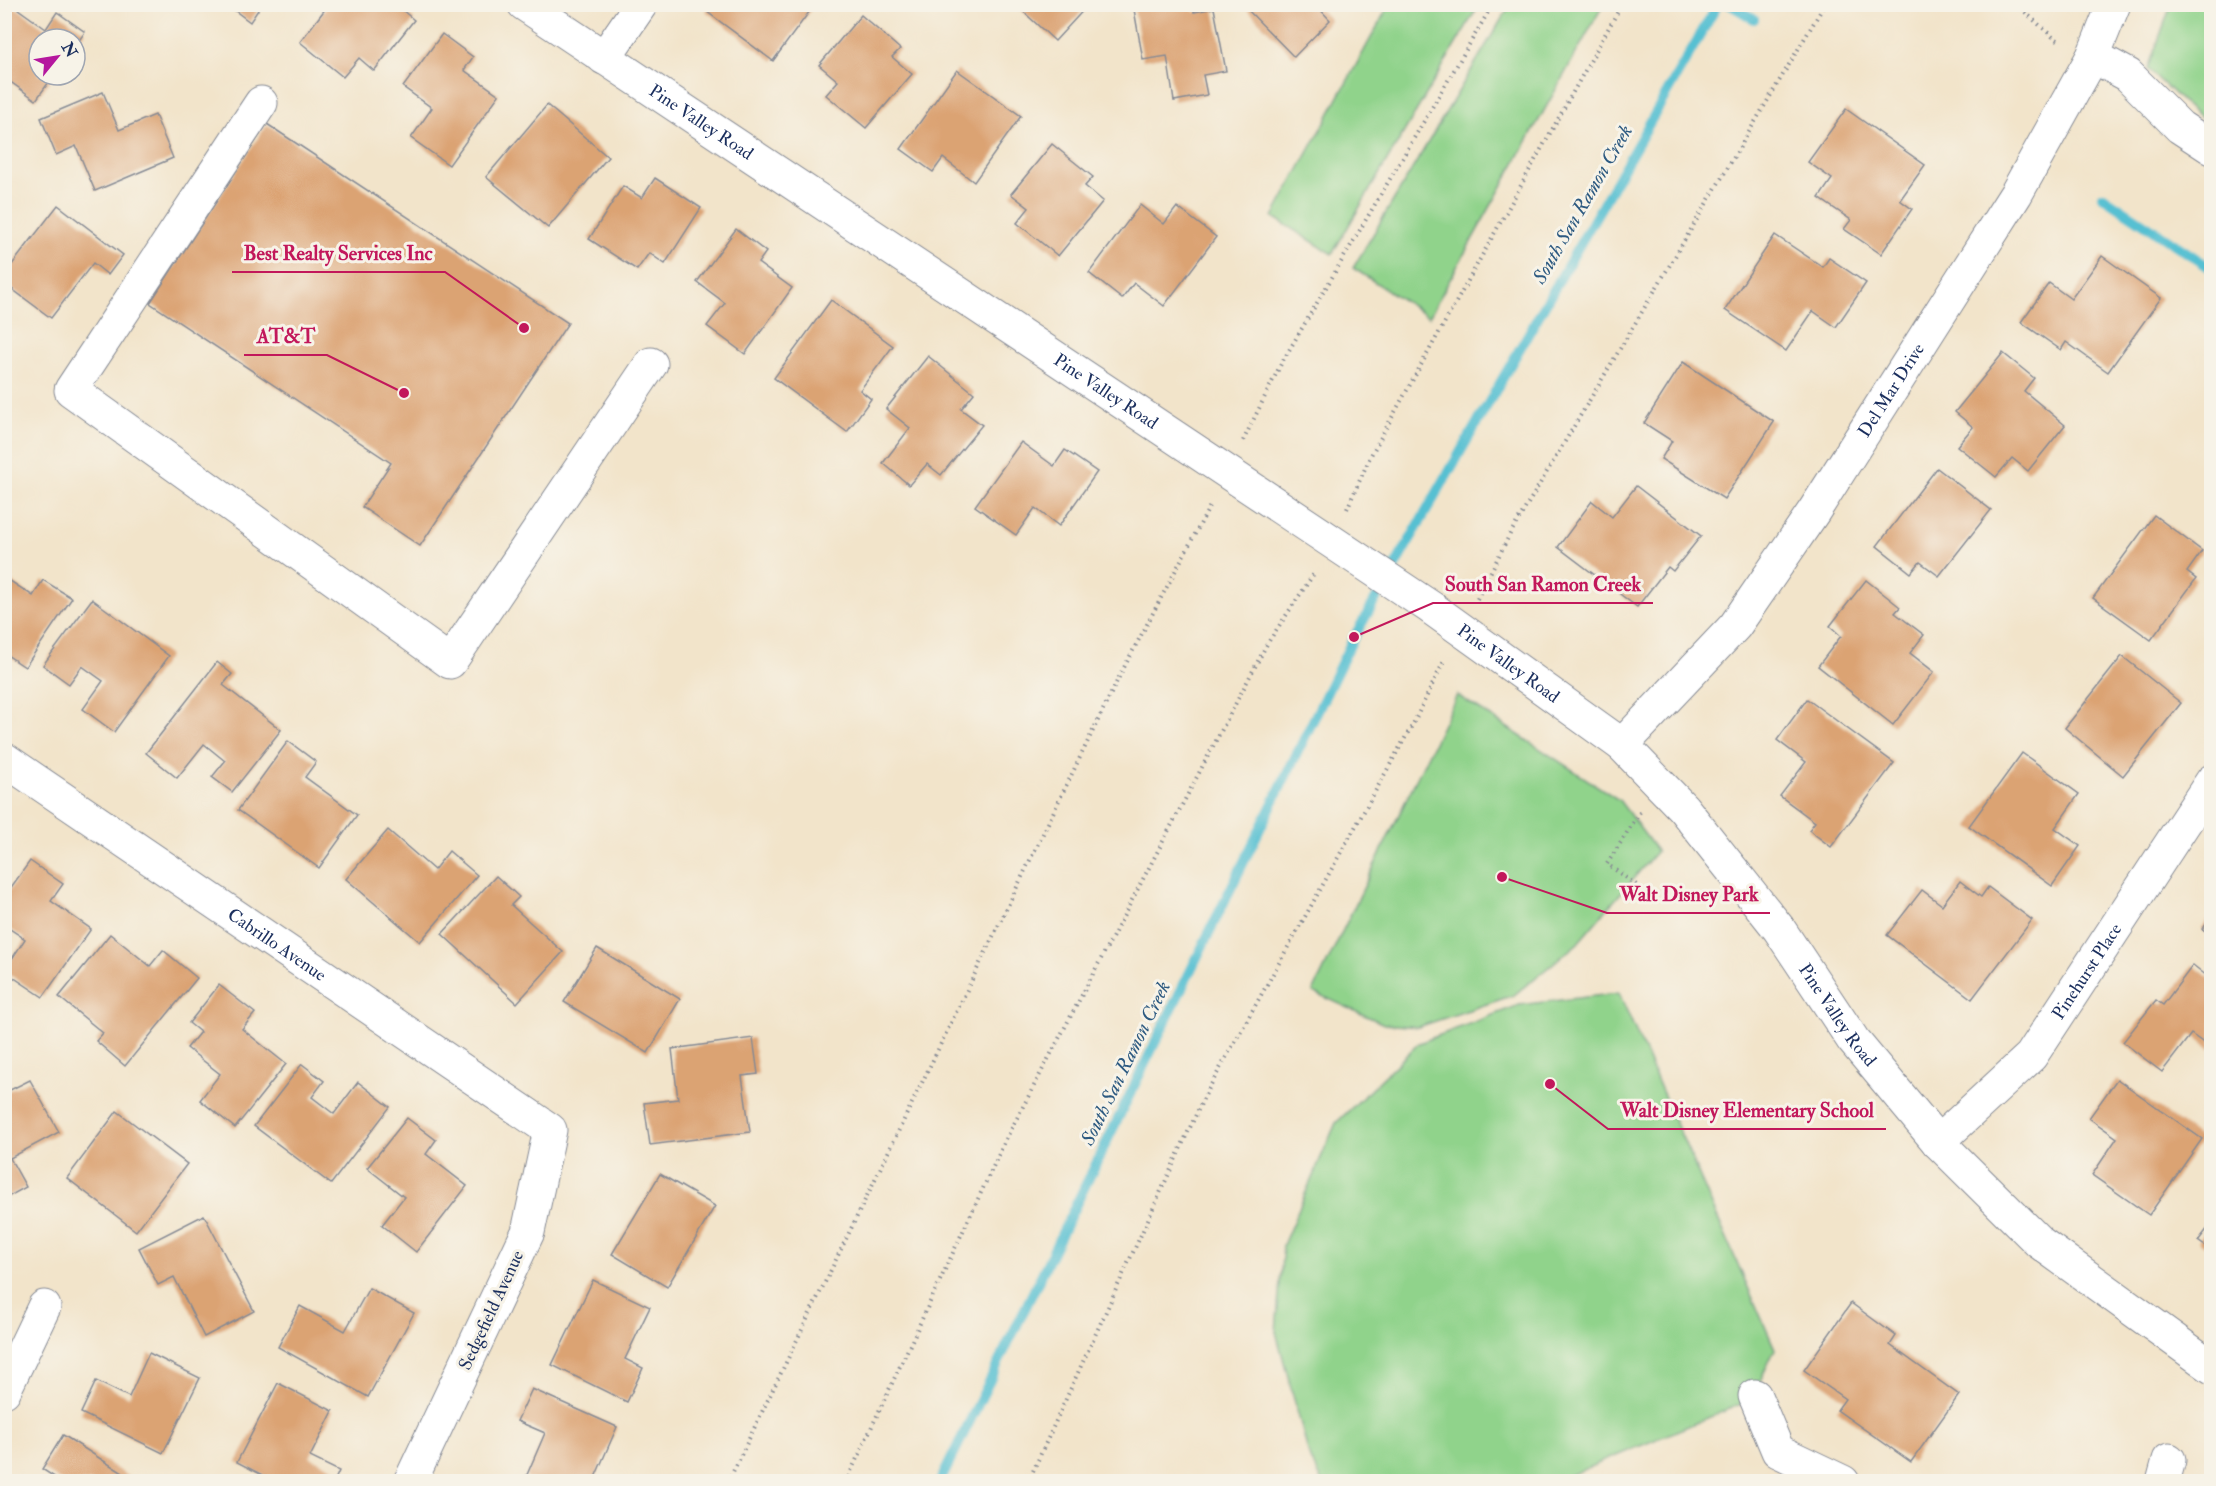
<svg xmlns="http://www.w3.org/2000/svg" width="2216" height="1486" viewBox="0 0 2216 1486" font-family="'IM FELL Double Pica',serif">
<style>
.green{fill:#90d38b;stroke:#568174;stroke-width:1.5}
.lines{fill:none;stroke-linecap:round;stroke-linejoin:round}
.stream{stroke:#56c0d2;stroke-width:10}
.building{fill:#dba373}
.minor-casing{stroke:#868a94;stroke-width:35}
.path{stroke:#868a94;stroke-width:4;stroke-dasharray:1.5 4.5;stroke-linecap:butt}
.minor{stroke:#fff;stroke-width:33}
.labels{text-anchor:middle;stroke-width:6;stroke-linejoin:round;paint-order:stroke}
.street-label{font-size:18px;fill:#1b2f5e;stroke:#f7f3e8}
.water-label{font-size:20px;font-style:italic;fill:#2d5a81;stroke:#f7f3e8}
.leader{fill:none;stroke:#c2185b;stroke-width:2}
.callout-dot{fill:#c2185b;stroke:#f7f3e8;stroke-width:2}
.callout-label{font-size:20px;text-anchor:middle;font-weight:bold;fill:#c2185b;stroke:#f7f3e8;stroke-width:6;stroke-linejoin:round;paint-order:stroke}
</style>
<rect width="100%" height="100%" fill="#f7f3e8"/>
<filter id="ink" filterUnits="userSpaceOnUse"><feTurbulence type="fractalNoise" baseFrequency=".0167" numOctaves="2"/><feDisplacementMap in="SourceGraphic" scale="12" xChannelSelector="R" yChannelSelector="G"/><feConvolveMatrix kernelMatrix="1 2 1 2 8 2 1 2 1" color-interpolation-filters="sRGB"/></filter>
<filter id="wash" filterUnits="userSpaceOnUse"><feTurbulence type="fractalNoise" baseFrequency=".008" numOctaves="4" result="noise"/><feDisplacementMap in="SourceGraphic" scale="24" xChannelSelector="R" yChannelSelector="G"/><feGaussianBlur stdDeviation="1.35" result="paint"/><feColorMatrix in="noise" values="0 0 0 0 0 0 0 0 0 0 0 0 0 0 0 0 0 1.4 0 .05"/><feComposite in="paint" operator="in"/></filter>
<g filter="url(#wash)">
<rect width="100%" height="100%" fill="#f2e4ca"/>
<g class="green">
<path d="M1389 5H1479L1332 254 1273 217Z"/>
<path d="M1510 5H1603L1429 317 1353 268Z"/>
<path d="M2171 5H2211V123L2191 110 2148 69Z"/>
<path d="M1457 695 1619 800 1657 851 1577 944 1514 995 1418 1027 1384 1024 1313 992Z"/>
<path d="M1619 993 1775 1349 1751 1400 1556 1481 1323 1482 1310 1459 1276 1332 1283 1245 1336 1123 1419 1043 1519 1005Z"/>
</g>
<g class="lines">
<g class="stream">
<path d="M1729 4 1754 19"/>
<path d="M2102 196 2212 269"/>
<path d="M940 1482 1354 637 1718 4"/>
</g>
</g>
<g id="blocks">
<g class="building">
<path d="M5 4H11L46 29 57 12 85 32 75 46V39H39V75H54L36 100 5 78Z"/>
<path d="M226 4H262L250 22Z"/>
<path d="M329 4H395L414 20 374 71 359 58 343 77 300 42Z"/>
<path d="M710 4H815L773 61 706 11Z"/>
<path d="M1015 4H1089L1055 41Z"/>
<path d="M1133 4H1193L1194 12 1214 8 1226 71 1203 75 1207 95 1174 101 1167 56 1143 60Z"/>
<path d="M1242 4H1315L1330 20 1294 57Z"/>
<path d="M861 15 900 49 892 57 912 74 866 128 826 95 838 81 819 65Z"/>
<path d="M442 34 473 57 464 70 499 95 449 165 411 138 432 108 403 87Z"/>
<path d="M957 70 1021 116 974 182 943 158 933 172 901 149Z"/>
<path d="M103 92 119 130 155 115 173 158 95 191 76 146 56 155 41 118Z"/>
<path d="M547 105 608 157 548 228 486 177Z"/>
<path d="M1846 109 1925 165 1900 200 1912 209 1881 254 1844 229 1851 220 1819 198 1832 179 1808 162Z"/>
<path d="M267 124 568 323 420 546 362 507 391 463 150 303Z"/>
<path d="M1052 144 1093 177 1085 186 1103 201 1058 256 1017 223 1029 208 1011 194Z"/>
<path d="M655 178 701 208 665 264 649 253 637 270 589 239 623 186 642 198Z"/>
<path d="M58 205 123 255 108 275 93 263 51 318 4 283V275Z"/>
<path d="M1140 205 1164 224 1177 207 1216 237 1164 306 1134 283 1122 299 1089 273Z"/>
<path d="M736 229 766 252 758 263 792 288 745 354 707 326 725 303 697 282Z"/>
<path d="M1775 235 1823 267 1829 258 1866 283 1836 327 1813 311 1786 351 1725 310Z"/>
<path d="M2102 256 2161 298 2108 372 2066 342 2061 350 2021 322 2049 283 2071 299Z"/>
<path d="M831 300 893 346 860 390 871 399 847 432 774 378Z"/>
<path d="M2003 353 2034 378 2024 391 2065 425 2028 471 2012 458 1996 477 1957 446 1973 427 1955 412Z"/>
<path d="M928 356 974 393 961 409 982 425 941 475 927 464 909 485 883 463 910 428 886 409Z"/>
<path d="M1683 362 1774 422 1724 499 1661 459 1672 441 1644 423Z"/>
<path d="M1021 442 1054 466 1065 450 1097 472 1059 526 1035 508 1016 535 975 506Z"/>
<path d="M1937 468 1991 510 1939 576 1920 562 1911 573 1877 546Z"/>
<path d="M1636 486 1701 536 1673 571 1668 567 1637 607 1558 547 1592 501 1612 517Z"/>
<path d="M2154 515 2202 551 2187 572 2196 579 2151 640 2093 598Z"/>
<path d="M4 577 33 596 43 580 72 598 25 667 4 653Z"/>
<path d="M1866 580 1900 607 1895 613 1924 635 1910 653 1934 672 1893 725 1818 666 1841 636 1830 626Z"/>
<path d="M92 599 169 656 114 732 83 709 103 681 82 666 69 684 43 665Z"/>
<path d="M2122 656 2181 703 2123 776 2065 728Z"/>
<path d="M217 662 232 674 223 685 281 730 232 792 212 777 225 761 204 744 177 778 146 753Z"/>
<path d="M1807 699 1894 763 1831 847 1809 830 1815 822 1780 796 1806 762 1777 740Z"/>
<path d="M288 741 316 762 305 777 357 815 319 868 238 810Z"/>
<path d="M2022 753 2079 794 2055 828 2080 846 2052 886 1969 826Z"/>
<path d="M388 830 434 870 449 851 477 875 420 942 346 879Z"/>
<path d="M30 861 63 884 51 901 91 929 43 997 4 971 25 939 4 925V897Z"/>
<path d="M496 876 519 897 511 905 563 952 517 1003 442 934Z"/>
<path d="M1960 881 1981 897 1988 887 2032 920 1972 999 1887 935 1922 890 1942 905Z"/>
<path d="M2212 915V935L2202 929Z"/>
<path d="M110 934 150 966 163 950 197 978 125 1066 96 1041 103 1033 59 997Z"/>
<path d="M597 948 680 999 648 1053 564 1002Z"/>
<path d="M2193 965 2212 980V1049L2191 1034 2162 1072 2123 1042 2156 1000 2163 1005Z"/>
<path d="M219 985 255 1013 242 1029 286 1064 235 1128 200 1100 220 1074 187 1048 200 1032 189 1023Z"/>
<path d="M753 1038 758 1074 742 1076 750 1132 650 1145 644 1103 678 1099 672 1049Z"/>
<path d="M302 1064 324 1081 312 1097 334 1114 358 1082 390 1107 331 1184 254 1126Z"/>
<path d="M2117 1079 2202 1139 2149 1215 2092 1175 2117 1138 2089 1118Z"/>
<path d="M30 1080 59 1132 10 1158 26 1187 4 1199V1093Z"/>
<path d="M117 1111 187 1164 136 1231 67 1178Z"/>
<path d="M407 1118 436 1140 426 1154 467 1186 416 1252 382 1225 404 1197 367 1168Z"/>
<path d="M660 1174 715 1206 667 1287 612 1254Z"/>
<path d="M204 1215 254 1311 204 1337 174 1277 158 1285 139 1248Z"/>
<path d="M2212 1223V1251L2198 1241Z"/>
<path d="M593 1280 650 1307 625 1359 643 1368 627 1402 552 1365Z"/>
<path d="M369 1288 414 1313 368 1397 278 1347 300 1306 345 1331Z"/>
<path d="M1851 1303 1896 1336 1890 1345 1959 1395 1911 1462 1837 1410 1845 1399 1804 1370Z"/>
<path d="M149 1353 200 1378 163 1453 81 1413 96 1381 129 1397Z"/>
<path d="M278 1383 333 1411 310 1457 339 1471 334 1482H276L237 1462Z"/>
<path d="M532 1389 617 1427 593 1482H537L526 1477 545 1433 517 1421Z"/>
<path d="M63 1435 137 1482H62L42 1469Z"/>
</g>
</g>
</g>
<g filter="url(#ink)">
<use href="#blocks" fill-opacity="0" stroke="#868a94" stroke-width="1.5"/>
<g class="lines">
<g class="minor-casing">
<g id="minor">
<path id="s1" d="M524 4 1430 607 1622 745 1683 808 1779 929 1853 1040 1938 1142 2039 1242 2212 1367"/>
<path d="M2093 56 2128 75 2180 127 2212 148"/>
<path d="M604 58 641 4"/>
<path d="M261 103 71 390 450 662 651 364"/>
<path id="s2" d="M1622 745 1735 626 1814 511 2016 194 2093 56 2114 4"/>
<path id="s3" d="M4 759 550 1130 528 1232 410 1482"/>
<path id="s4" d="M1938 1142 2031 1056 2212 781"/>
<path d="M4 1391 44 1307"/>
<path d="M1755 1396 1778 1451 1843 1482"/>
<path d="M2163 1482 2169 1460"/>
</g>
</g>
<g class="path">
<path d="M2016 4 2054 38 2062 42"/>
<path d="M1243 441 1281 364 1493 4"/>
<path d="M1347 509 1371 455 1622 4"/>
<path d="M1477 599 1510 534 1825 4"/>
<path d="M1640 812 1607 864 1642 889"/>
<path d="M728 1482 1120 675 1211 504"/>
<path d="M846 1482 1006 1139 1267 644 1315 572"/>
<path d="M1028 1482 1204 1097 1414 722 1445 659"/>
</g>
<use href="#minor" class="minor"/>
</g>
</g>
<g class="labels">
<g class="street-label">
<text dy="6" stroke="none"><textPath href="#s1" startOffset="213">Pine Valley Road</textPath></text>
<text dy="6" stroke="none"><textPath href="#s2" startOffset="447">Del Mar Drive</textPath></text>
<text dy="6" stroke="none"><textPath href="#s1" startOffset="699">Pine Valley Road</textPath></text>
<text dy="6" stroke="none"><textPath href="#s1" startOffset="1185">Pine Valley Road</textPath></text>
<text dy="6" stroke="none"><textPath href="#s3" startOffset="330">Cabrillo Avenue</textPath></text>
<text dy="6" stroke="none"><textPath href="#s4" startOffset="228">Pinehurst Place</textPath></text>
<text dy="6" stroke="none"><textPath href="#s1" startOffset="1671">Pine Valley Road</textPath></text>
<text transform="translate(491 1310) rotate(-65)" y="6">Sedgefield Avenue</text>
</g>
<g class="water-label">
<text transform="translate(1582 204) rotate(-60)" y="7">South San Ramon Creek</text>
<text transform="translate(1125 1063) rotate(-64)" y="7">South San Ramon Creek</text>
</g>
</g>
<path class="leader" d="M524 328L445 272H232M404 393L327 355H244M1354 637L1433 603H1653M1502 877L1607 913H1770M1550 1084L1608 1129H1886"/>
<g class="callout-dot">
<circle cx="524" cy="328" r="6"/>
<circle cx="404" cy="393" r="6"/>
<circle cx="1354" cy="637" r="6"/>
<circle cx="1502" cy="877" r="6"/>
<circle cx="1550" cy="1084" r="6"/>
</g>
<g class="callout-label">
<text x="338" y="260">Best Realty Services Inc</text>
<text x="286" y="343">AT&amp;T</text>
<text x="1543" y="591">South San Ramon Creek</text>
<text x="1689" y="901">Walt Disney Park</text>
<text x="1747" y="1117">Walt Disney Elementary School</text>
</g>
<rect width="2216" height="1486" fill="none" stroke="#f7f3e8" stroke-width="24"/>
<g transform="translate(57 57) rotate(60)"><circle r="28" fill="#f7f3e8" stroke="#9fa5b1" stroke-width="1.5"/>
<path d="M0-4.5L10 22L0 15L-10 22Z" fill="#b5179e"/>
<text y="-9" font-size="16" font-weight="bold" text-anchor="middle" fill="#1b2f5e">N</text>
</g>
</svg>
